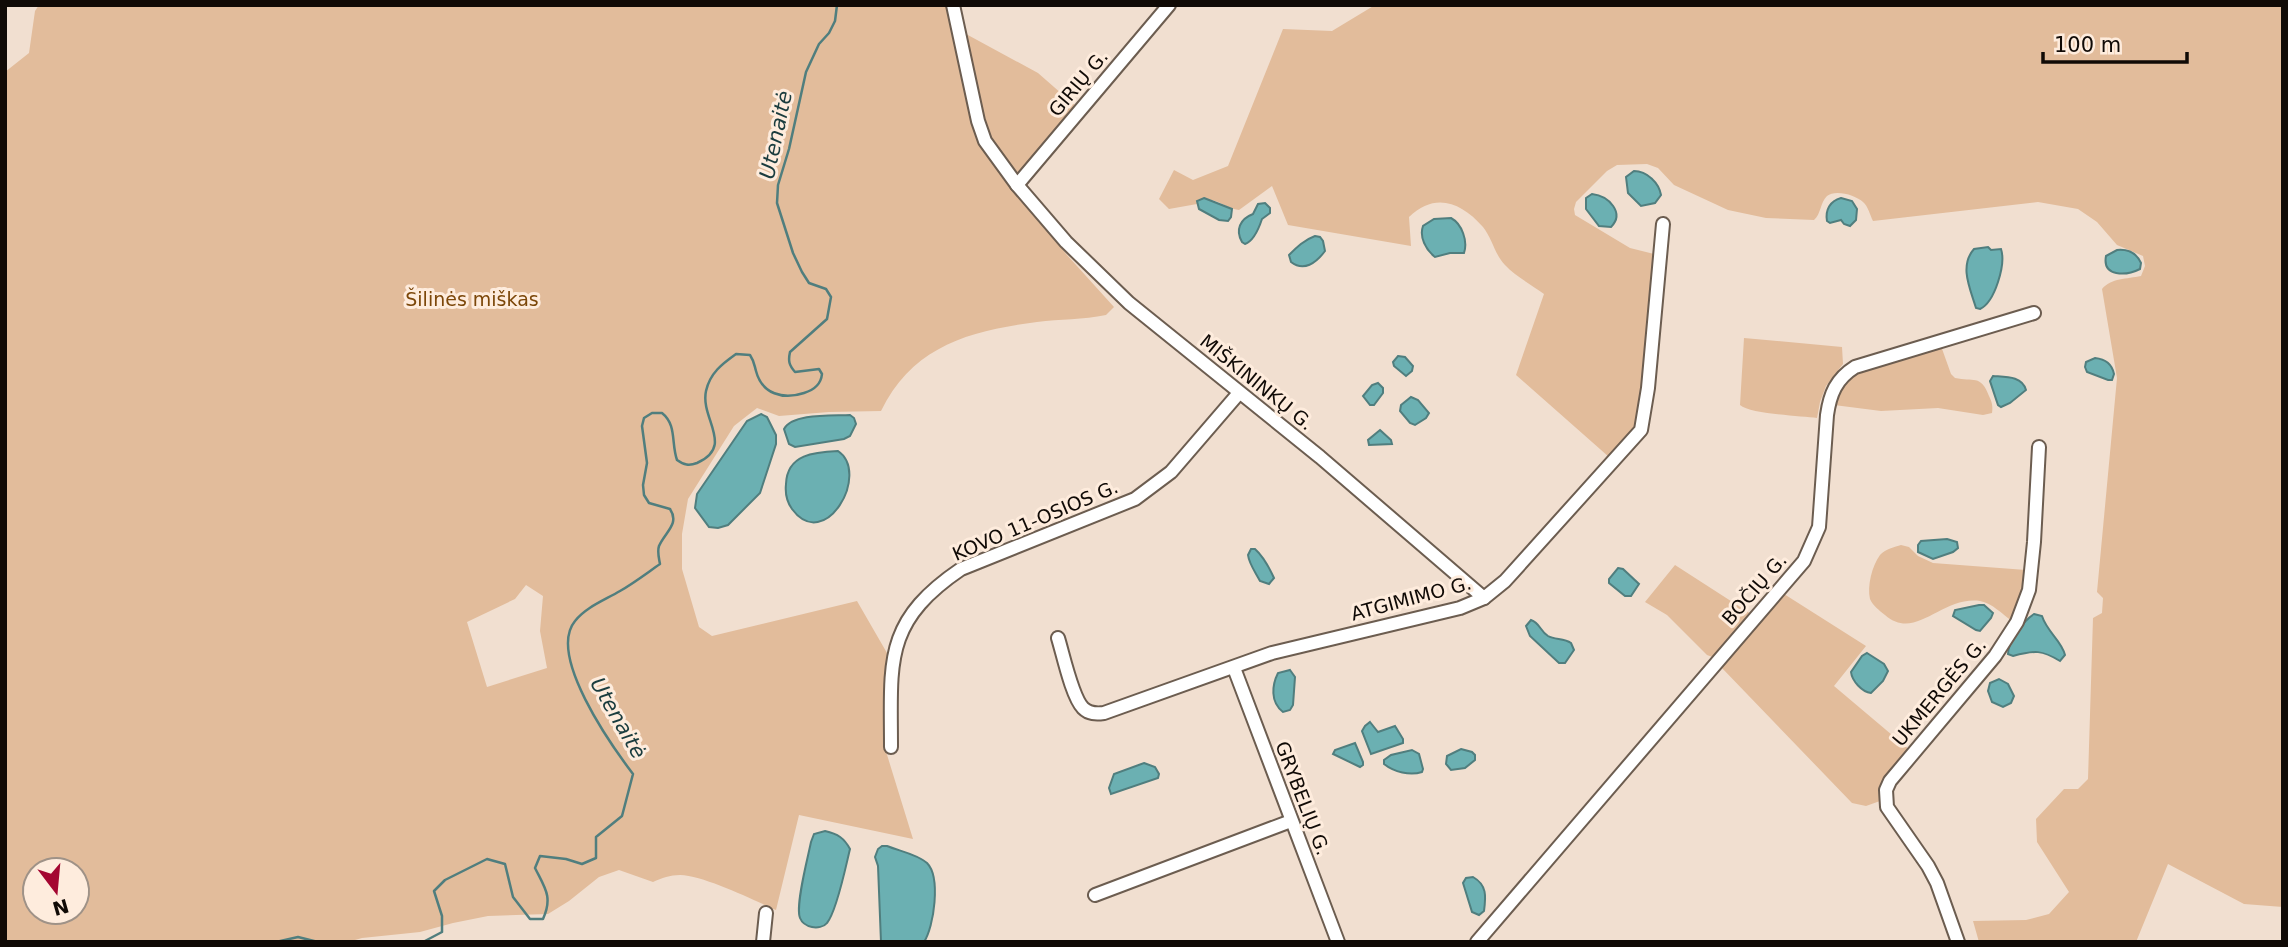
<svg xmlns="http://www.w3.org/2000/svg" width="2288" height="947" viewBox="0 0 2288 947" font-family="'DejaVu Sans',sans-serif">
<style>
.green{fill:#e2bc9b;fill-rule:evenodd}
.water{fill:#6bb0b2;stroke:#507e7e;stroke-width:2}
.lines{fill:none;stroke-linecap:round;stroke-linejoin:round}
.stream{stroke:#507e7e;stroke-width:2.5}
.minor-casing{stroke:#6c5d50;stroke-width:16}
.minor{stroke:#fff;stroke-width:12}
.labels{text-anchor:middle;stroke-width:6;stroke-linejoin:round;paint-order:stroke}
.street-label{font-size:19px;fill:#100a06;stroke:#feecdd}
.park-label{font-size:19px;fill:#7c4709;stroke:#feecdd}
.water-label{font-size:21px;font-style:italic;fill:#1a3c3e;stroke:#feecdd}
</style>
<rect width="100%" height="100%" fill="#f1dfd0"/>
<g class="green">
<path d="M39 5H949L955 28 1038 73 1078 108 1010 187 1067 255 1114 307 1106 315C1083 320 1060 319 1037 322 969 331 913 346 881 411L829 412 779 416 757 408 734 426 688 499 682 534V569L699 627 712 636 857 601 887 653 884 745 913 839 799 815 776 910C751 899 705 876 680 875 670 875 662 878 653 882L619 870 599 877 569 901 548 914 488 916 453 923 420 932 362 938 348 942H5V72L29 53 35 11ZM526 585 543 596 540 631 547 668 487 687 467 622 515 599ZM35 870H77V912H35Z"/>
<path d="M1375 5H2283V907L2244 904 2168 864 2136 942H1979L1973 921 2026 920 2049 914 2069 892 2037 842 2036 819 2064 789H2078L2088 779 2093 618 2102 613 2103 598 2097 592 2117 378 2102 289C2111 278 2127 279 2141 276L2145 266 2143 256 2117 245 2097 222 2078 209 2038 202 1873 221C1870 215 1868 206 1863 202 1856 195 1835 189 1827 196 1820 203 1821 214 1814 220L1766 218 1728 210 1674 185 1658 168 1647 164 1617 165 1607 171 1576 202 1574 209 1575 215 1630 248 1654 254 1643 400 1631 435 1609 457 1516 375 1544 294C1532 285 1515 276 1505 265 1495 255 1492 238 1483 227 1461 202 1435 192 1409 217L1411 246 1288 225 1272 186 1239 210C1221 207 1218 196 1197 201V204L1169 209 1159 199 1174 170 1193 180 1228 166 1283 29 1332 31Z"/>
<path d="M1744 338 1842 347 1843 364 1826 386 1820 402 1817 418C1801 416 1750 414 1740 405Z"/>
<path d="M1941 346 1951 374 1955 378C1973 382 1981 374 1989 396 1992 402 1993 406 1992 413L1983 415 1938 408 1881 411 1834 405 1844 384 1856 374Z"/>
<path d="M1901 545 1909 547 1918 556 1933 563 2026 570 2024 589 2012 621C2002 614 1992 603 1980 601 1941 596 1916 642 1885 615 1879 610 1873 606 1870 599 1867 586 1872 566 1880 555 1885 549 1895 547 1901 545Z"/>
<path d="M1675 565 1751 614 1715 658 1707 655 1667 615 1645 602Z"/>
<path d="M1784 594 1866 646 1834 686 1911 751 1881 790 1880 801 1866 806 1852 803 1721 667Z"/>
</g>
<g class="water">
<path d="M1634 171C1647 171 1659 183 1661 195L1655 203 1641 206 1628 193 1626 177Z"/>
<path d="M1592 194C1609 196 1625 213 1611 227L1599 226 1586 209V198Z"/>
<path d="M1204 198 1232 209 1231 217 1228 221 1219 220 1199 209 1197 201Z"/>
<path d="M1841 198 1852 201 1857 209 1856 220 1850 226 1844 224 1841 220 1830 223 1827 221C1825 210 1830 201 1841 198Z"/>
<path d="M1265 203 1270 208V213L1262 219C1259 228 1254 241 1245 244L1242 242C1235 230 1240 219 1253 214L1258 204Z"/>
<path d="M1451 218C1462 224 1468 241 1464 253H1450L1435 257C1426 250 1419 237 1423 226L1434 219Z"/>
<path d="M1315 236 1320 237 1323 241 1325 251C1316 263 1304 272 1291 262L1289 255C1297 247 1304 240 1315 236Z"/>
<path d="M1988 247 1991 250 2001 249C2006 264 1995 302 1980 309L1976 308C1970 288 1959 266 1974 249Z"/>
<path d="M2117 250C2128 249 2136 252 2141 263L2140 269C2126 276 2102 277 2106 256Z"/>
<path d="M1398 356 1405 357 1413 366 1412 371 1406 376 1394 366 1393 362Z"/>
<path d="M2095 358C2105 359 2112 364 2114 374L2112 380H2108L2087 372 2085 367 2086 362Z"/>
<path d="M1993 376C2006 377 2022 376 2026 390L2010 403 2001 407 1998 405 1990 381Z"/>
<path d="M1378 383 1383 388V393L1374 405H1370L1363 396 1372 385Z"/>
<path d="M1411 397 1418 400 1429 413 1426 418 1415 425 1410 423 1400 411 1401 405Z"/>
<path d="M761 414 767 417 776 435V444L760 493 728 525 718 528 709 527 695 508 697 494 747 421Z"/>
<path d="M850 415 854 418 856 424 850 436 844 439 795 447 789 444 784 429C793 413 832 416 850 415Z"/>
<path d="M1380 430 1391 440 1392 444 1369 445 1368 440Z"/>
<path d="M838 451C871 473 825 554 792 509 787 502 785 493 786 484 787 454 815 452 838 451Z"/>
<path d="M1947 539 1957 542 1958 548 1953 552 1933 559 1918 552V545L1921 541Z"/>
<path d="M1251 549H1255C1264 557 1269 567 1274 578L1269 584 1260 581C1256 573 1249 564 1248 555Z"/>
<path d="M1618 568 1623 569 1639 584 1631 596H1625L1609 583V579Z"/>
<path d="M1979 605H1984L1993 613 1991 618 1980 631 1976 630 1953 616 1955 610Z"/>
<path d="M2034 614 2042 616C2047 632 2062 641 2065 655L2060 661C2042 650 2035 650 2013 656L2008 654C2008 642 2023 621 2034 614Z"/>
<path d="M1531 620C1540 623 1540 631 1548 636 1555 640 1564 638 1571 643L1574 650 1565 663H1559L1530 636 1526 626Z"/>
<path d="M1867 653 1884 664 1888 671 1883 681 1871 693C1862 692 1852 681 1851 672L1862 656Z"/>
<path d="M1290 670 1295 677 1293 705 1290 710 1283 712C1270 702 1272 685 1278 673Z"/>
<path d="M1999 679 2008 684 2014 696 2011 703 2003 707 1992 702 1988 691 1990 683Z"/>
<path d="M1370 722 1378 732 1395 726 1403 739V743L1371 754 1362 731 1365 726Z"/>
<path d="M1355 743 1363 762V765L1360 767 1333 754 1335 750Z"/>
<path d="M1461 749 1472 752 1475 755V760L1465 768 1451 770 1446 764 1447 756Z"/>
<path d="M1412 750 1419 754 1423 769 1422 772C1410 776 1394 772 1384 764V760L1391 755Z"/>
<path d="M1144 763 1155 767 1159 774 1158 778 1111 794 1109 788 1114 774Z"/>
<path d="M825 831C838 834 844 838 850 849 846 865 837 911 827 923 824 927 817 928 812 927 807 926 802 923 800 918 795 906 808 857 811 842L814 834Z"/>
<path d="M882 846H887C899 851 917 854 927 863 941 877 934 927 924 942H881L878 866 875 857 878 849Z"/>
<path d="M1473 877C1487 885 1486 896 1484 911L1479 915 1472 912 1463 883 1466 878Z"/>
</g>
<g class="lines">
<g class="stream">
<path d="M276 942 298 937 318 942"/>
<path d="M423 942 442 932V916L434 891 445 880 487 859 505 864 513 897 530 919H543C553 897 545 888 535 868L540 856 566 859 582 864 596 858V837L622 816 633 774C611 745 547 655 575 621 586 607 605 600 620 591 634 583 647 573 660 564 659 558 657 552 659 546 665 532 680 524 670 509L649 503 644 495 643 485 647 463 642 426 644 418 652 413H662C677 425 671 443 677 460 684 465 689 466 697 463 735 446 700 419 706 391 710 373 722 364 736 354L750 355C754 361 754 364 756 371 762 394 783 400 804 393 814 390 821 384 822 374L819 369 795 372C789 365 788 361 790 352L827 319 831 297 826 289 809 283 802 272 793 253 777 203 778 185 789 149 806 72 819 44 829 33 835 21 837 5"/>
</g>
<g class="minor-casing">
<g id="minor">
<path d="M953 5 978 121 985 141 1017 185 1066 242 1129 303 1320 457 1484 598"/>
<path d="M1017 185 1169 5"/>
<path d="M1058 638C1063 654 1072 697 1083 708 1089 714 1096 714 1104 713L1272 653 1460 608 1484 598 1505 581 1641 430 1648 388 1663 224"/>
<path d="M1234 668 1338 942"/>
<path d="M891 747C891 662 883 622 961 569L1135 499 1171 472 1239 393"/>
<path d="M1095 895 1291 821"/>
<path d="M763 942 766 913"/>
<path d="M1477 942 1804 561 1819 527 1827 415C1830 394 1836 379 1855 367L2034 313"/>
<path d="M1958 942 1937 883 1928 866 1887 807 1886 790 1890 781 1995 656 2017 622 2029 590 2034 542 2039 447"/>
</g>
</g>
<use href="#minor" class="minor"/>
</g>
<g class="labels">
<g class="street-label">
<text transform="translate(1078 83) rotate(-50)" y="7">GIRIŲ G.</text>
<text transform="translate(1257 382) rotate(39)" y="7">MIŠKININKŲ G.</text>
<text transform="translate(1035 520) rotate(-23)" y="7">KOVO 11-OSIOS G.</text>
<text transform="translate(1754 589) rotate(-49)" y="7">BOČIŲ G.</text>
<text transform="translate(1411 598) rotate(-15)" y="7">ATGIMIMO G.</text>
<text transform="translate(1939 692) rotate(-50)" y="7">UKMERGĖS G.</text>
<text transform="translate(1303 798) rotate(69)" y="7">GRYBELIŲ G.</text>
</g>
<g class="park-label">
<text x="472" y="306">Šilinės miškas</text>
</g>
<g class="water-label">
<text transform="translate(776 135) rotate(-78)" y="7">Utenaitė</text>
<text transform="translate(618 718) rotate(60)" y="7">Utenaitė</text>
</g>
</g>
<rect width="2288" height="947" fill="none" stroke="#100a06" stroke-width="14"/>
<g transform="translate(56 891) rotate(164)"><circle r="33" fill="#feecdd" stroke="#9f9287" stroke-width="2"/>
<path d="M0-5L12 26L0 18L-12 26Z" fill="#a40631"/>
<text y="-10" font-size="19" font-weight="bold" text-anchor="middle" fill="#100a06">N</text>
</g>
<path d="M2043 52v10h144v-10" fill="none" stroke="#100a06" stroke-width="3.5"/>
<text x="2054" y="52" font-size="21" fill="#100a06" stroke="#feecdd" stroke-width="5" paint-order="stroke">100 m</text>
</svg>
